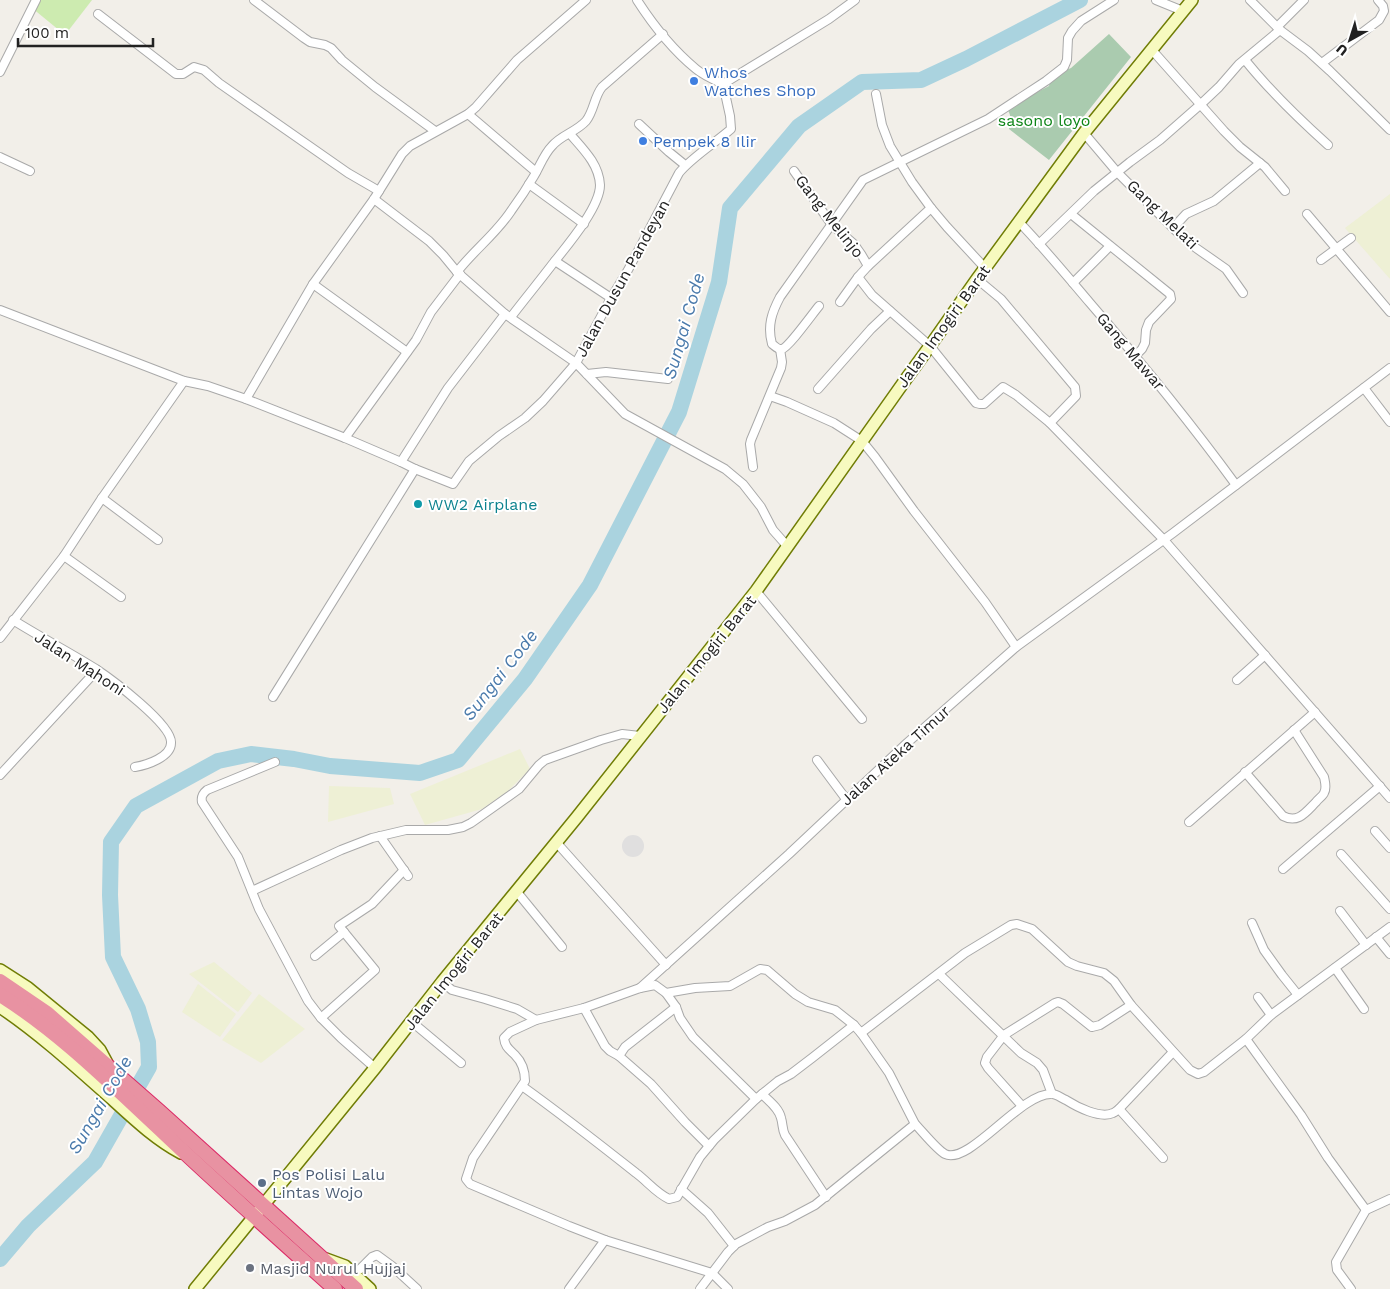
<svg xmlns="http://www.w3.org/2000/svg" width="1390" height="1289" viewBox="0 0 1390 1289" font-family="'Work Sans',sans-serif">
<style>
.residential{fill:#e0dfdf}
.farmland{fill:#eef0d5}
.grass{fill:#cdebb0}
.cemetery{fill:#aacbaf}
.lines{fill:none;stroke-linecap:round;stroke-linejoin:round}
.river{stroke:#aad3df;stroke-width:16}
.street-casing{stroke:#a9a9a9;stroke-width:10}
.secondary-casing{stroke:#707d05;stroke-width:14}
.highway-casing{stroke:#dc2a67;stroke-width:16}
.street{stroke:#fff;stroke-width:8}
.secondary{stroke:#f7fabf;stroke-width:11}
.highway{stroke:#e892a2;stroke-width:14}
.shop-dot{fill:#3f7fe0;stroke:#fff;stroke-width:2}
.culture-dot{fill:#0f9aa8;stroke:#fff;stroke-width:2}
.service-dot{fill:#5c6f8a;stroke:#fff;stroke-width:2}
.worship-dot{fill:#6b7280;stroke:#fff;stroke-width:2}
.labels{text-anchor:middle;stroke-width:4;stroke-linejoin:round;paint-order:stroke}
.shop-label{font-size:16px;fill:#366cbe;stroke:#fff;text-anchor:start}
.park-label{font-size:16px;fill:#0c8416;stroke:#fff}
.street-label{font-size:16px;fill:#222;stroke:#fff}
.culture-label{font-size:16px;fill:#0d838f;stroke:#fff;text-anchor:start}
.service-label{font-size:16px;fill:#4e5e75;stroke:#fff;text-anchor:start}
.worship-label{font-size:16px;fill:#5b616d;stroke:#fff;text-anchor:start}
.water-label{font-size:18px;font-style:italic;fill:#4a7aab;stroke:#fff}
</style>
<rect width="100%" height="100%" fill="#f2efe9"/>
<circle class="residential" cx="633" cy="846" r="11"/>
<g class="farmland">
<path d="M1390 194V279L1345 228Z"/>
<path d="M520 749 530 769 508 791 482 809 425 825 410 794Z"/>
<path d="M329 786 390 788 394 804 328 822Z"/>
<path d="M214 962 252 993 238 1012 189 974Z"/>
<path d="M198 984 236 1014 220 1037 182 1012Z"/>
<path d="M259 994 305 1029 261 1063 222 1040Z"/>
</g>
<path class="grass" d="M36 0H92L65 35 32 8Z"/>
<path class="cemetery" d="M1109 34 1131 57 1049 160 1009 129 1010 115 1008 110 1014 104 1049 86 1051 76 1071 68Z"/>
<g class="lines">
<path class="river" d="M0 1259 28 1226 95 1162 149 1067 148 1042 138 1009 113 957 110 895 111 842 136 806 218 761 251 754 294 759 330 766 420 773 458 760 525 679 590 585 679 412 719 282 730 208 799 126 862 82 921 80 966 59 1080 0"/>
<g class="street-casing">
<g id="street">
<path d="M254 0 304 38 310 42 325 45 331 48 342 60 375 87 435 131"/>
<path d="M637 0C653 25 673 50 696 69 703 75 714 80 723 84"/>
<path d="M1156 0 1183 11"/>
<path d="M1250 0 1280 30 1308 51 1330 71 1390 130"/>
<path d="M98 14 176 74H183L194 67 204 70 219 83 348 173 379 191"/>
<path d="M1277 27 1304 0"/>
<path d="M1152 50 1224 131 1240 147 1265 167 1285 191"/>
<path d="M1245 60C1270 91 1299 119 1328 145"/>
<path d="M1322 63 1379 20 1384 11 1383 6 1378 0"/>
<path d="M0 72 36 0"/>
<path d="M723 84 829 19 855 0"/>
<path d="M876 94 882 125 890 146 912 182 931 208 947 227 985 268"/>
<path d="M468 114 536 172"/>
<path d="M639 124 669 152 685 165"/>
<path d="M1084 133 1117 172 1176 231 1196 248 1226 269 1243 293"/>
<path d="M0 157 30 171"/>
<path d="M794 171 832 225 854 244 861 254 868 266 858 277 872 295 930 346 976 403 980 404H984L1003 387 1016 395 1050 423"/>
<path d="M529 184 584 224"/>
<path d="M374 199 429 241 443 255 457 272 505 314 576 363 625 414 725 469 743 484 761 507 773 530 788 547"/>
<path d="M1071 214 1170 294 1171 299 1149 322 1146 330 1145 343 1142 349 1136 355"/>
<path d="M1307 214 1390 312"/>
<path d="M1019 222C1044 248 1067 276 1090 303 1141 362 1190 422 1236 485"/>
<path d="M1173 228 1186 214 1214 201 1260 163"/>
<path d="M1039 244 1094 191 1130 162 1160 140 1201 104 1219 87 1239 64 1280 30"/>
<path d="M1321 260 1351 238"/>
<path d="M555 261 611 298"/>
<path d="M868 266 931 208"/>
<path d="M457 272C474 250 496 234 511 211 519 200 527 188 534 176 540 166 544 154 552 146 561 135 576 132 586 121 594 111 594 97 602 87L663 34"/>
<path d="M977 279 1001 299 1075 387 1076 396 1050 423 1164 540 1390 798"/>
<path d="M1073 283 1110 246"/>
<path d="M313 284 407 352"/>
<path d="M840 302 858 277"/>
<path d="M819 306C813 313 789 347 782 349 778 350 775 346 772 344 767 326 772 312 780 297L863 180 988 119 1046 81 1064 67 1067 60 1068 38 1072 31 1081 21 1114 0"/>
<path d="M0 310 184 381 208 386 246 399 345 438 401 462 415 469 453 484 469 461 499 436 525 418 543 401 576 363 611 298 628 270 679 173C691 158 715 143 731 129L730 116 723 84"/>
<path d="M511 317C524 300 538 283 551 266 565 248 600 208 600 185 599 164 583 149 570 134"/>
<path d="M587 374 606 372 668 379"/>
<path d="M1364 388 1390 422"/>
<path d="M818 389 871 329 890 311"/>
<path d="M770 396 787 402 834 423 862 441 875 457 914 511 985 602 1016 647"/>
<path d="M246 399 313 284 374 199 402 154 410 146 468 114 476 107 517 60 586 0"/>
<path d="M345 438 416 340 431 312 460 274"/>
<path d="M401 462 448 388 505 314"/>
<path d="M753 467 750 444 751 440 781 368 782 362 780 349"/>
<path d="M102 498 158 540"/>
<path d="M64 556 121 597"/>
<path d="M756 591 862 719"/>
<path d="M13 620C40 637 69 652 96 669 111 679 173 725 171 743 171 757 147 765 135 767"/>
<path d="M0 638 64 556 102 498 184 381"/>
<path d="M1237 680 1265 655"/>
<path d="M273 697 415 469"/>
<path d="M817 760 846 799"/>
<path d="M275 762 207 790C202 794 201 797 202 802L238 857 259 909 308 1001 321 1018 341 1038 375 1068"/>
<path d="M1245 772 1283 816C1298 824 1306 812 1316 802 1318 799 1323 796 1324 793 1327 788 1325 782 1324 777L1294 730"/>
<path d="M0 775 97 670"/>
<path d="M1189 822 1315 712"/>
<path d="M1375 831 1390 848"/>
<path d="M380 836 408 876"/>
<path d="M556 842 666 965"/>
<path d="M1341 854 1390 909"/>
<path d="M1283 869 1380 786"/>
<path d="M252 891 341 850 372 838 406 830H448L463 827 471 823 519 789 539 765 545 760 601 740 622 734 640 736"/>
<path d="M517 892 562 947"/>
<path d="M1340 911 1366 945"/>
<path d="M1252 923 1264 950 1282 975 1298 995"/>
<path d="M1376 937 1390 954"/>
<path d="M315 956 344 932"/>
<path d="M1335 968 1364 1009"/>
<path d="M939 974 1021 1053 1037 1063 1043 1070 1052 1094"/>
<path d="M442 982 452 990 485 999 517 1009 536 1020 584 1008 640 988 655 985 666 993 695 988 730 986 760 969 767 970 795 994 808 1002 835 1010 854 1025 861 1033 965 953 1011 925 1017 924 1032 929 1068 962 1077 966 1104 973 1114 981 1131 1005 1190 1070 1198 1074 1204 1072 1246 1039 1271 1015 1390 927"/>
<path d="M640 988 789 854 907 743 1016 647 1173 533 1390 368"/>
<path d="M1258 997 1271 1015"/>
<path d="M676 1007 625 1047 619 1056 651 1084 685 1122 709 1146"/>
<path d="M584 1008 605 1046 610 1051 619 1056"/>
<path d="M321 1018 375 970 339 926 372 904 404 870"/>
<path d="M536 1020 510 1032 504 1038C505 1047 509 1049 515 1055 522 1062 525 1071 525 1081L473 1158 466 1179 470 1184 569 1226 605 1240"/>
<path d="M412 1022 461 1063"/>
<path d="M1246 1039 1301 1115 1328 1158 1366 1210"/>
<path d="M522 1086C561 1114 598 1143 636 1173 647 1181 656 1193 669 1199L677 1197 700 1157 714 1140 756 1099 693 1037 680 1018 676 1007 666 993"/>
<path d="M762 1094C769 1101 779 1108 781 1118 783 1124 782 1129 785 1135L826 1197"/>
<path d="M756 1099 778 1081 791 1074 812 1058 854 1025"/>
<path d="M1022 1106 988 1068 985 1063 987 1057 1004 1035 1055 1003 1058 1002 1063 1004 1092 1027 1100 1025 1131 1005"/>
<path d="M1119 1109 1163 1158"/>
<path d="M915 1124C922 1131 937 1150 945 1154 969 1166 1021 1092 1052 1094 1057 1094 1061 1098 1066 1100 1077 1107 1100 1119 1113 1113 1114 1113 1119 1109 1119 1109L1173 1052"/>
<path d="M681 1189 708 1213 734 1246"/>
<path d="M354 1275 372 1257 377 1255 392 1266 417 1289"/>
<path d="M569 1289 605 1240 712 1273 728 1289"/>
<path d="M700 1289 728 1252 736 1244 768 1227 785 1221 815 1205 915 1124 889 1073 861 1033"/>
<path d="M1351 1289 1337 1270 1336 1262 1366 1210 1390 1199"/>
</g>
</g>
<g class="secondary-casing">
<g id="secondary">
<path d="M0 970 28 988 88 1037 100 1050 107 1063"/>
<path d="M0 1007C40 1034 76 1067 112 1099 134 1119 155 1139 181 1153"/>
<path d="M326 1259 345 1266 370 1289"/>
<path d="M195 1289 375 1068 442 982 577 817 756 591 906 379 930 346 977 279 1084 133 1192 0"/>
</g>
</g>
<g class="highway-casing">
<g id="highway">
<path d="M0 981 47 1013 159 1111 356 1289"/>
<path d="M0 995C61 1033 113 1086 166 1135 221 1187 278 1238 335 1289"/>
</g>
</g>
<use href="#street" class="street"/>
<use href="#secondary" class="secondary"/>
<use href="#highway" class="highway"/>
</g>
<g class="shop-dot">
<circle cx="694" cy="81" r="5"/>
<circle cx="643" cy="141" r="5"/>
</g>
<circle class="culture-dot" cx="418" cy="504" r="5"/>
<circle class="service-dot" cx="262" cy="1183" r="5"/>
<circle class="worship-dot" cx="250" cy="1268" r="5"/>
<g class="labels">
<g class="shop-label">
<text x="704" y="78">Whos<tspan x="704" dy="18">Watches Shop</tspan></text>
<text x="653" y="147">Pempek 8 Ilir</text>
</g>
<g class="park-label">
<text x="1044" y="126">sasono loyo</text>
</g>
<g class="street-label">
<text transform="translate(1163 214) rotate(44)" y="6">Gang Melati</text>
<text transform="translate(830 216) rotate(52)" y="6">Gang Melinjo</text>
<text transform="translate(622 278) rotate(-61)" y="6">Jalan Dusun Pandeyan</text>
<text transform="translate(943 326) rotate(-54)" y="6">Jalan Imogiri Barat</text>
<text transform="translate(1131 351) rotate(50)" y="6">Gang Mawar</text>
<text transform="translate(706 654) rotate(-51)" y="6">Jalan Imogiri Barat</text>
<text transform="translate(80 663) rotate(33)" y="6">Jalan Mahoni</text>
<text transform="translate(895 755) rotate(-42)" y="6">Jalan Ateka Timur</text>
<text transform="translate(453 971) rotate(-51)" y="6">Jalan Imogiri Barat</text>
</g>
<g class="culture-label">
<text x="428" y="510">WW2 Airplane</text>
</g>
<g class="service-label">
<text x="272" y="1180">Pos Polisi Lalu<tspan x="272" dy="18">Lintas Wojo</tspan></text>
</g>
<g class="worship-label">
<text x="260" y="1274">Masjid Nurul Hujjaj</text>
</g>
<g class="water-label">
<text transform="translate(684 326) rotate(-74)" y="6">Sungai Code</text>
<text transform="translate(500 675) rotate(-52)" y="6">Sungai Code</text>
<text transform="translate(100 1105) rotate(-60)" y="6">Sungai Code</text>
</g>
</g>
<g transform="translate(1350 40) rotate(219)" stroke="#ffffff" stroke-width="4" paint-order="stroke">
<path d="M0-4L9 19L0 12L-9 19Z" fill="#222222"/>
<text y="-8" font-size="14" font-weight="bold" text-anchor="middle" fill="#222222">U</text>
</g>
<path d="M18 38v8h135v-8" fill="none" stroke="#222222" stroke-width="2.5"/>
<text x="25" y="38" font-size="15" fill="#222222" stroke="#ffffff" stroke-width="4" paint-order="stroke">100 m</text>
</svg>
